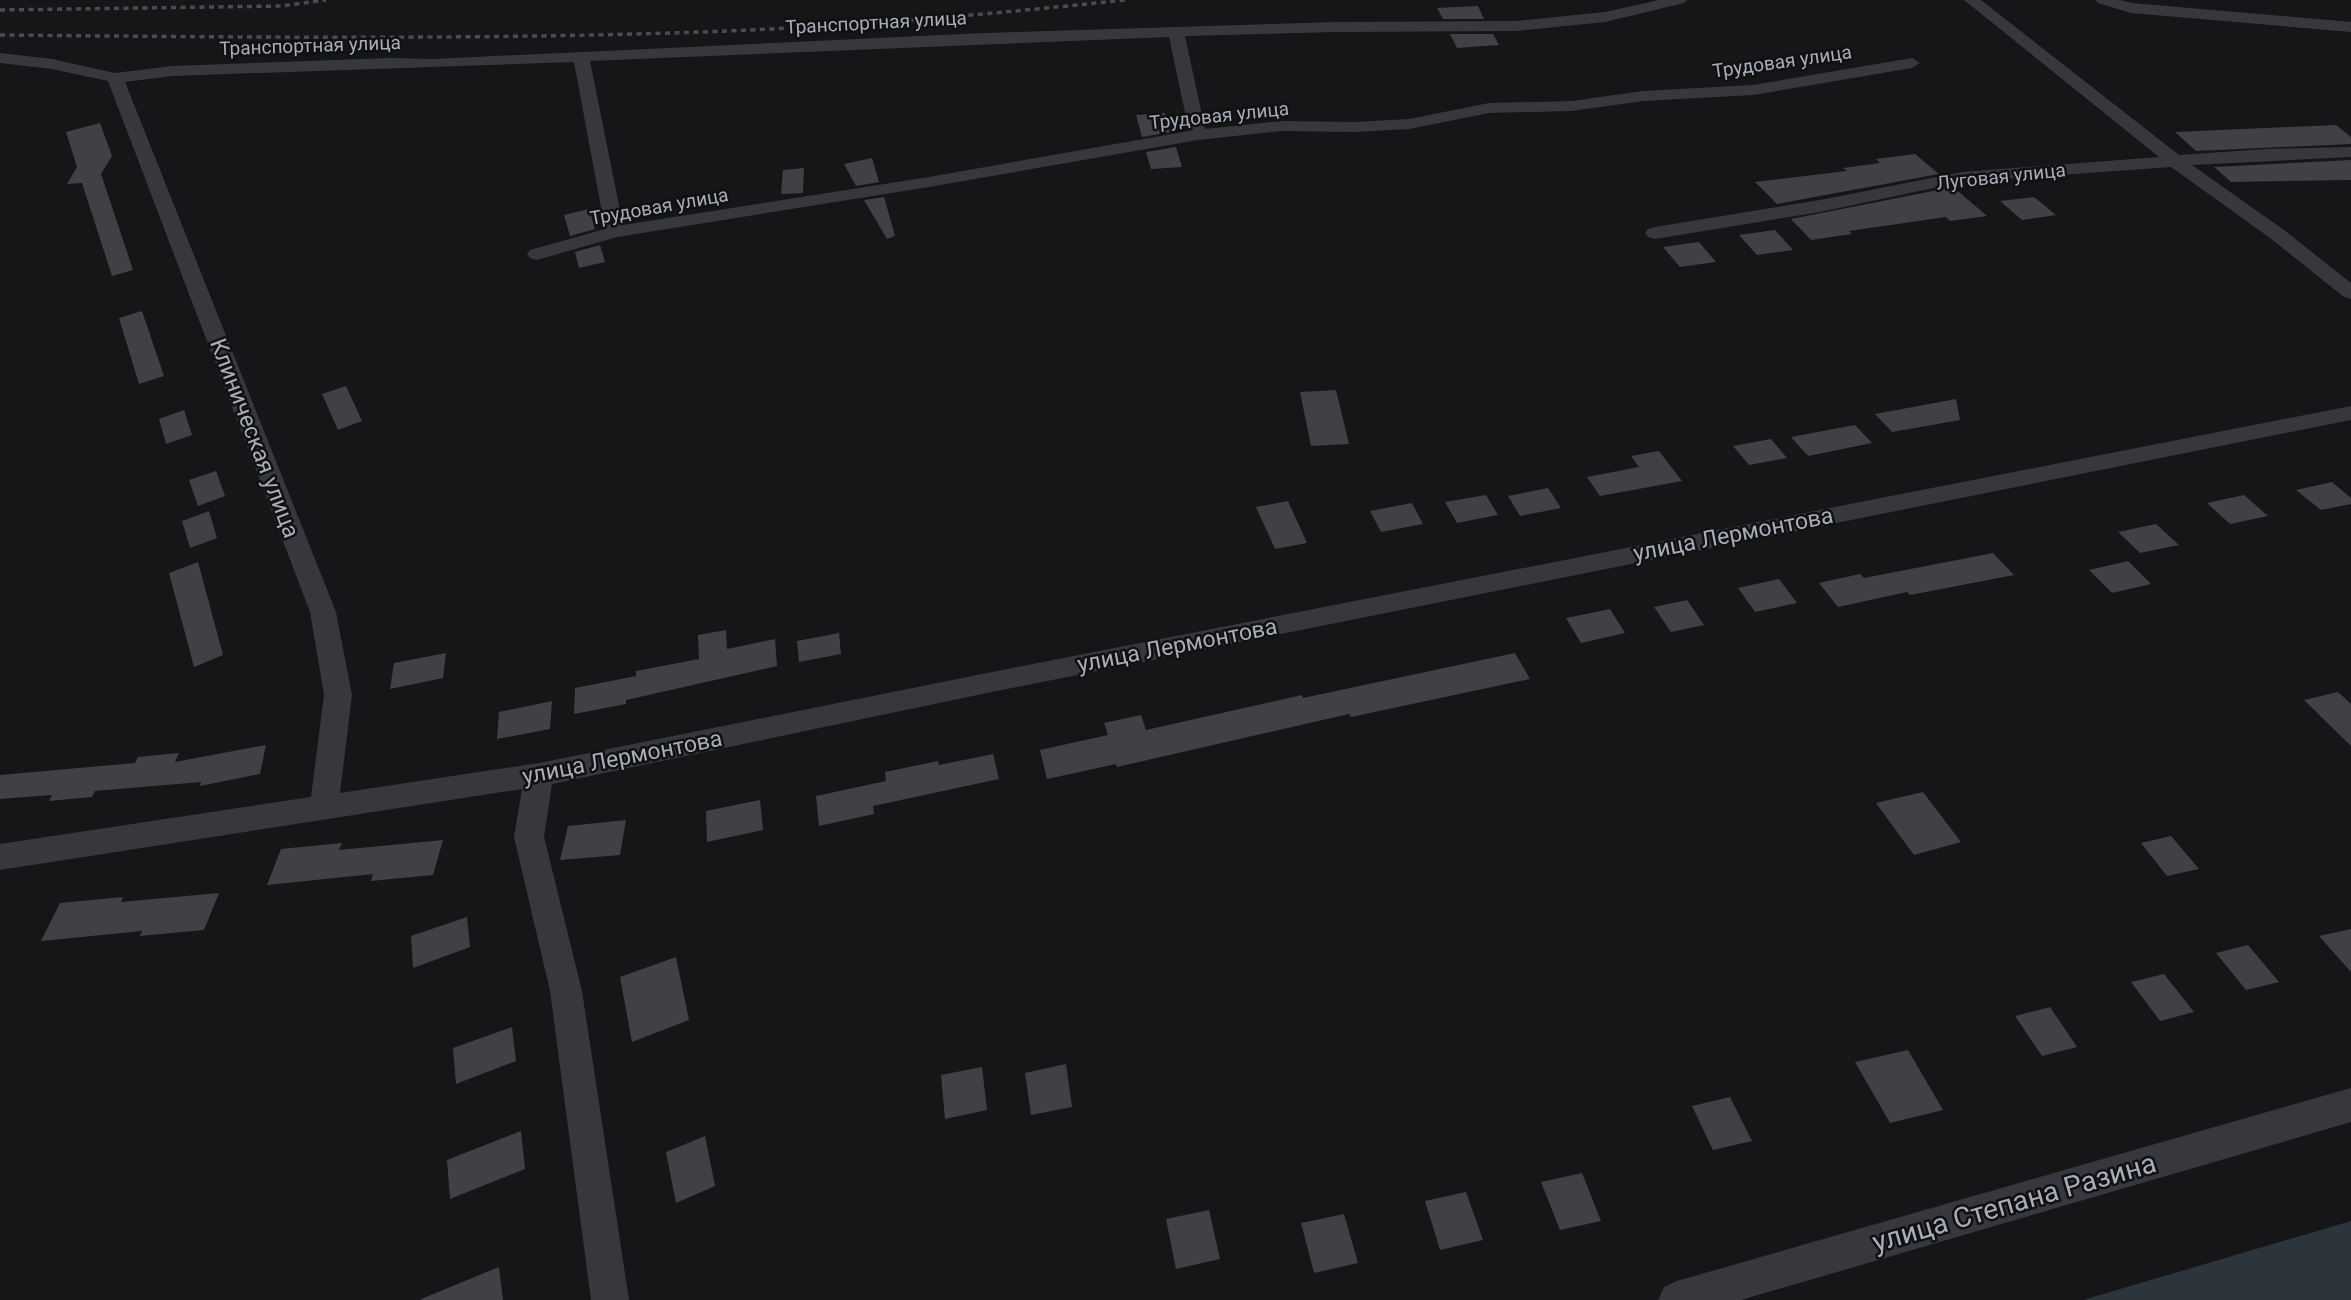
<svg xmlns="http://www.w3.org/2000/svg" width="2351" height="1300" viewBox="0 0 2351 1300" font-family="Roboto,sans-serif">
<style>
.water{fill:#2c353c}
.building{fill:#404145}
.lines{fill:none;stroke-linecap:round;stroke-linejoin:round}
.street{fill:#37383d;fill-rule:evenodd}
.rail{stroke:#4a4c52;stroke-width:3.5;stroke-dasharray:5 4.5;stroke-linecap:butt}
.labels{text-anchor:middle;stroke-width:5;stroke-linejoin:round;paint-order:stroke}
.far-street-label{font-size:19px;fill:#a8adb8;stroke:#111113}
.street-label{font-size:23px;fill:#a8adb8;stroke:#111113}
.near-street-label{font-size:28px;fill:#a8adb8;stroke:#111113}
</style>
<rect width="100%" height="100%" fill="#161618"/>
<path class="water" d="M2351 1221V1300H2083Z"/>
<g class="building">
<path d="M1478 6 1484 19H1443L1437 8Z"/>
<path d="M1450 34H1493L1499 45 1457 48Z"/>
<path d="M1165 113 1171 132 1142 137 1136 115Z"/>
<path d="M100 123 112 156 101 174 133 270 112 276 82 183 67 184 77 167 66 132Z"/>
<path d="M2336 125 2351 137V144L2196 151 2175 132Z"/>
<path d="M1176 147 1182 167 1151 169 1146 152Z"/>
<path d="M1915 154 1939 174 1777 204 1755 182 1847 171 1843 168 1880 163 1876 159Z"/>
<path d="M872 158 879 182 856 186 844 164Z"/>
<path d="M2351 160V180L2231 182 2214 167Z"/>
<path d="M804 168 803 193 781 194 783 170Z"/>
<path d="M1953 187 1987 216 1950 221 1946 217 1849 231 1852 234 1811 240 1791 219Z"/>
<path d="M884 197 895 236 887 239 864 200Z"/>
<path d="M2034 197 2056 215 2022 220 2000 201Z"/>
<path d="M589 209 595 229 570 236 564 215Z"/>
<path d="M1775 230 1793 250 1757 255 1739 235Z"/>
<path d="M1699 242 1716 262 1680 267 1663 247Z"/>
<path d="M600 245 605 262 579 268 575 252Z"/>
<path d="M142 311 164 376 139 384 119 318Z"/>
<path d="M346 386 362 421 338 430 322 394Z"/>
<path d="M1336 390 1349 444 1311 446 1300 392Z"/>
<path d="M1956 399 1960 420 1892 432 1875 414Z"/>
<path d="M184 410 192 435 166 444 159 419Z"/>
<path d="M1855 425 1872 443 1808 456 1791 437Z"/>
<path d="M1771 439 1787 458 1749 465 1733 446Z"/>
<path d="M1659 451 1682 481 1600 496 1587 477 1639 467 1631 456Z"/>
<path d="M216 471 225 496 198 506 189 480Z"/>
<path d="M2332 482 2351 498V504L2321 510 2296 490Z"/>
<path d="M1548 488 1561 508 1520 516 1508 496Z"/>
<path d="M1486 495 1498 515 1457 523 1445 502Z"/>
<path d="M2244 495 2268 516 2230 524 2207 503Z"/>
<path d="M1288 501 1307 543 1275 549 1256 507Z"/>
<path d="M1412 503 1423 524 1381 532 1370 511Z"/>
<path d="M209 511 217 538 190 548 182 521Z"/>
<path d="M2156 524 2179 545 2140 553 2118 532Z"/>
<path d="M1993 553 2014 575 1910 595 1907 592 1838 607 1819 583 1860 574 1864 578Z"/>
<path d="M2128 561 2151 584 2112 593 2089 570Z"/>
<path d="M198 562 223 655 194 667 169 573Z"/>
<path d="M1779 579 1797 603 1755 612 1738 588Z"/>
<path d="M1687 600 1704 625 1671 632 1654 607Z"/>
<path d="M1610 609 1625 633 1581 643 1566 618Z"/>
<path d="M726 630 727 649 775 639 777 666 626 700V704L574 714 575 688 636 676V671L699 659 698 635Z"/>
<path d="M839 633 841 654 799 662 797 641Z"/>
<path d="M446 653 443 678 390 689 394 663Z"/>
<path d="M1515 653 1530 679 1351 717 1349 714 1117 767 1116 764 1047 779 1040 750 1108 735 1104 723 1141 715 1146 730 1302 695 1303 698Z"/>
<path d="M2338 692 2351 704V746L2304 700Z"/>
<path d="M552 701 550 729 497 739 499 712Z"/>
<path d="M266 745 260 774 200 786 201 782 95 791 92 797 49 801 52 795 0 799V775L135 763 138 757 179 753 175 762Z"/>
<path d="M993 754 999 779 873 806 874 814 819 826 816 796 886 781 885 772 938 761 939 765Z"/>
<path d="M1923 792 1961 842 1914 855 1876 803Z"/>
<path d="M760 800 763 830 707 842 706 811Z"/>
<path d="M626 820 620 855 560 860 568 826Z"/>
<path d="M2171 836 2199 869 2167 876 2141 843Z"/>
<path d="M443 840 433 875 371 881 373 874 267 885 281 849 342 843 339 850Z"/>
<path d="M219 893 204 930 140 936 142 931 41 941 60 903 123 897 121 902Z"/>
<path d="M467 917 470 947 413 968 411 936Z"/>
<path d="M2351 929V972L2319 936Z"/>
<path d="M2248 945 2279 982 2246 990 2216 953Z"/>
<path d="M676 957 689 1020 632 1042 620 977Z"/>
<path d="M2164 974 2194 1012 2160 1021 2131 982Z"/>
<path d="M2050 1007 2077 1047 2042 1056 2015 1016Z"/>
<path d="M512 1027 516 1061 456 1084 453 1048Z"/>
<path d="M1908 1050 1943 1110 1890 1123 1855 1062Z"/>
<path d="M1066 1064 1072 1107 1031 1115 1025 1073Z"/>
<path d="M982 1067 987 1110 945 1119 941 1075Z"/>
<path d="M1730 1097 1752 1141 1713 1150 1692 1106Z"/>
<path d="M521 1131 525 1169 450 1199 447 1160Z"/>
<path d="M705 1136 715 1186 676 1203 666 1152Z"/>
<path d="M1582 1173 1601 1221 1560 1230 1541 1182Z"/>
<path d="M1466 1192 1483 1240 1440 1250 1425 1201Z"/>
<path d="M1209 1210 1220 1259 1176 1269 1166 1219Z"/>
<path d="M1344 1214 1358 1263 1314 1273 1301 1223Z"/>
<path d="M499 1267 503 1300H422L421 1299Z"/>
</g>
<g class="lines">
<g class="street">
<path d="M1659 0H1687L1684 3 1605 22 1517 31 1337 32 1185 36 1205 129 1282 121 1355 122 1409 119 1489 103 1572 101 1643 91 1753 85 1912 58 1920 63 1912 68 1753 95 1643 101 1572 111 1489 113 1409 129 1355 132 1282 131 1198 140 929 187 617 237 537 260 530 258 527 254 530 250 605 229 574 62 172 76 125 82 336 612 352 695 340 793 539 763 987 673 2351 406V420L987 693 552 784 544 837 582 991 629 1300H591L550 991 514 837 522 789 0 870V844L311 797 324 695 310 612 108 81 52 69 0 63V53L52 59 115 73 172 66 390 58 433 59 984 33 1337 22 1517 21 1605 12ZM1169 37 1189 131 929 177 623 225 590 61Z"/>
<path d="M1964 0H1981L2179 155 2266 149 2351 147V157L2192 165 2284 230 2351 283V299L2344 297 2270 238 2171 167 1962 182 1820 212 1655 239 1648 237 1645 233 1648 229 1655 227 1820 200 1962 172 2159 157Z"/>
<path d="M2095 0H2120L2132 3 2351 22V32L2131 13 2098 3Z"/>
<path d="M2351 1088V1122L1741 1300H1658L1664 1287 1677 1281Z"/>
</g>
<g class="rail">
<path d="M0 10 281 6 326 0"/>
<path d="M0 35C234 37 468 40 702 32 843 27 984 15 1125 0"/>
</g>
</g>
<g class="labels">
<g class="far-street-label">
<text transform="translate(876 22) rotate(-3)" y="7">Транспортная улица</text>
<text transform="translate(310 45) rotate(-2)" y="7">Транспортная улица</text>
<text transform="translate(1782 61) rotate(-8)" y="7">Трудовая улица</text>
<text transform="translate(1219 115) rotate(-6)" y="7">Трудовая улица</text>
<text transform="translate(2001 176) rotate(-6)" y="7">Луговая улица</text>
<text transform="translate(659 206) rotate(-10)" y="7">Трудовая улица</text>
</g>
<g class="street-label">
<text transform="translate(255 438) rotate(69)" y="8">Клиническая улица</text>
<text transform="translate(1733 534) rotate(-11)" y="8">улица Лермонтова</text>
<text transform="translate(1177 645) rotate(-11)" y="8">улица Лермонтова</text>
<text transform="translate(622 757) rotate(-11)" y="8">улица Лермонтова</text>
</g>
<g class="near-street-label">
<text transform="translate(2014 1202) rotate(-16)" y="10">улица Степана Разина</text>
</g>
</g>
</svg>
